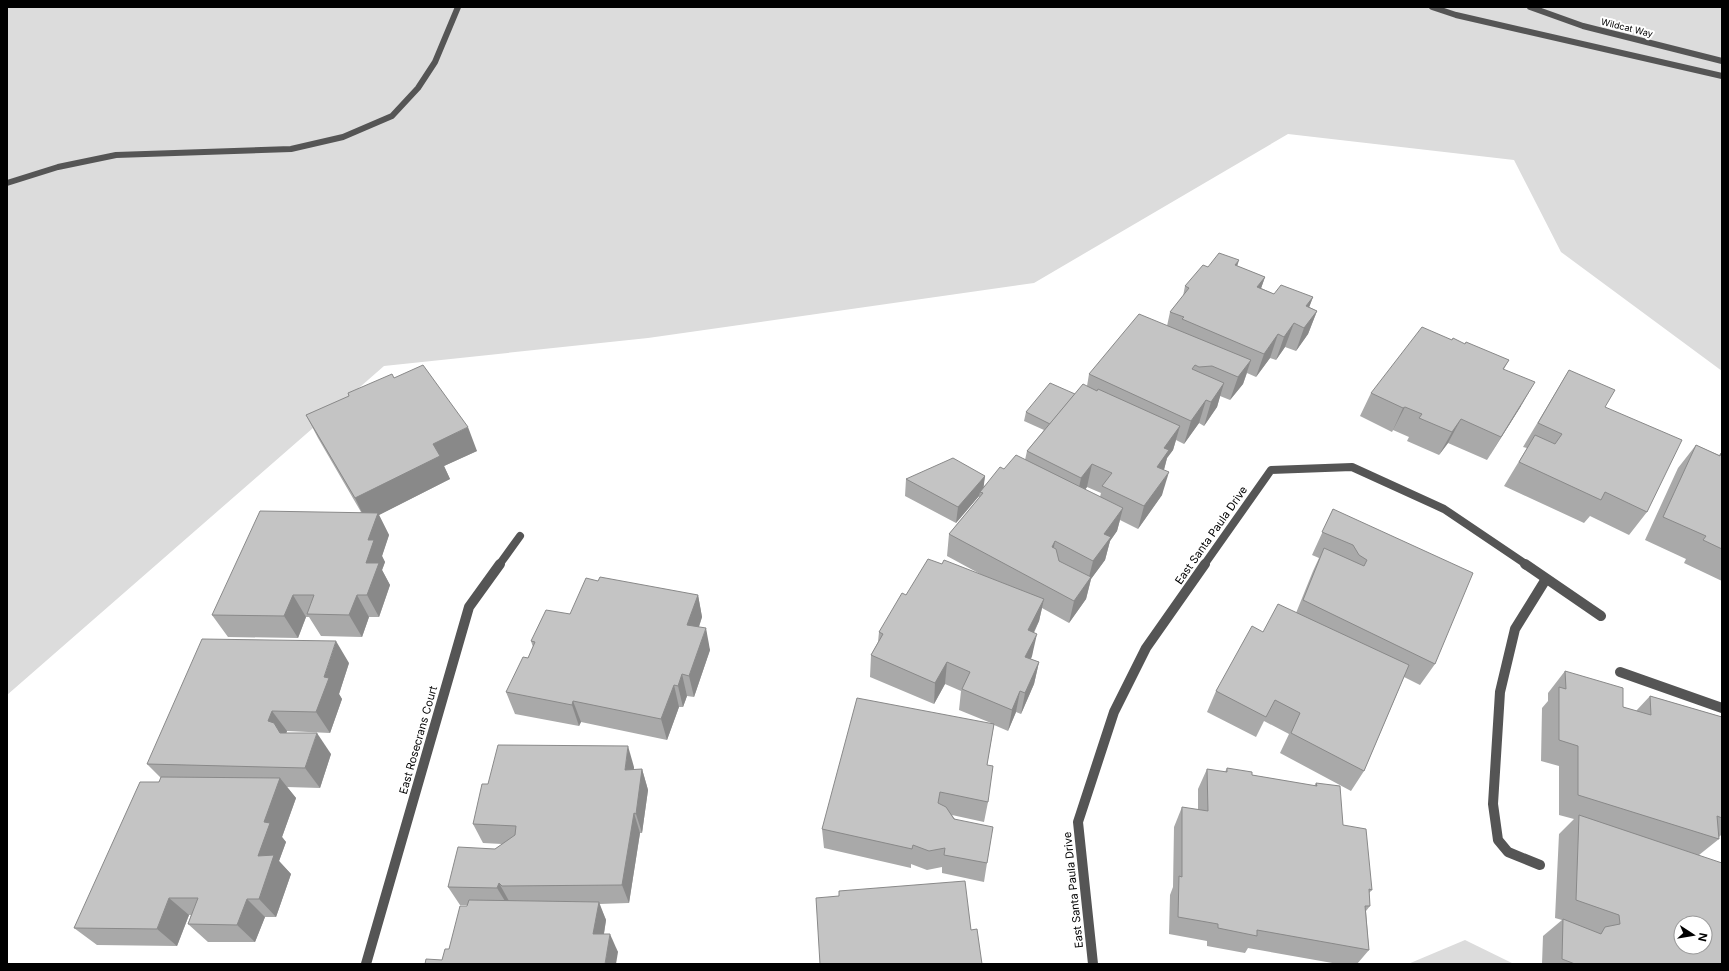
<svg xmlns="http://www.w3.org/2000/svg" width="1729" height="971" viewBox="0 0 1729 971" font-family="Inter,sans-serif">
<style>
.green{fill:#dcdcdc}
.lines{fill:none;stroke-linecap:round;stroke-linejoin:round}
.lane-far1{stroke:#555;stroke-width:6}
.lane{stroke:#555;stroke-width:10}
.street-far1{stroke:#555;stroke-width:8}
.street{stroke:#555;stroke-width:10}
.wall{fill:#a9a9a9;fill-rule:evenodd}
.shaded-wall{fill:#898989}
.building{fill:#c4c4c4;stroke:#898989;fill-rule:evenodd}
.labels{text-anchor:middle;stroke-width:4;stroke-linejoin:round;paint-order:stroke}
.far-street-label{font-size:9px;fill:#000;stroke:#fff}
.street-label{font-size:11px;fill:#000;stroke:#fff}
</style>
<rect width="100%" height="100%" fill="#fff"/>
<g class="green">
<path d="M7 7H1722V371L1561 252 1514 160 1288 134 1034 283 648 338 384 366 7 695Z"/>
<path d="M1465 940 1514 964H1408Z"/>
</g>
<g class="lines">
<g class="lane-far1">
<path d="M1432 7 1456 15 1722 76"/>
<path d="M1530 7 1583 26 1722 61"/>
<path d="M7 183 58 167 116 155 291 149 343 137 392 116 418 88 435 62 458 7"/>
</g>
<g class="lane">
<path d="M1620 672 1722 708"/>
<path d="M1540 865 1508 852 1498 840 1493 804 1500 692 1515 629 1546 579"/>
</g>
<g class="street-far1">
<path d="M499 565 520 536"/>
<path d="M1204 565 1271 470 1352 467 1444 509 1527 565"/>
</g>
<g class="street">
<path d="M1525 564 1601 616"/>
<path d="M366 964 469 607 500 564"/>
<path d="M1093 964 1078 822 1114 712 1146 648 1205 564"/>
</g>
</g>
<g class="wall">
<path d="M1237 266 1265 277 1261 288 1274 294 1313 297 1309 307 1317 311 1308 334 1296 351 1285 347 1276 360 1270 358 1256 377 1247 373 1243 384 1230 400 1220 396 1217 407 1204 426 1199 423 1184 444 1176 440 1173 450 1167 458 1164 470 1162 495 1138 529 1120 520 1117 531 1110 541 1105 560 1091 579 1086 599 1069 623 1042 608 1039 621 1034 633 1032 656 1031 659 1039 662 1034 684 1021 714 1016 712 1008 731 994 725 987 765 988 802 984 822 952 815 987 863 984 882 942 873V867L927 870 911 864V868L824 848 822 829 991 723 959 710 961 691 945 684 934 704 870 677 871 655 878 642 879 632 906 595 942 564 982 575 947 556 949 534 979 498V496L956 523 905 496 906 479 985 476 983 487 1004 469 1025 460 1027 451 1044 430 1024 421 1026 412 1075 394 1087 386 1089 374 1167 326 1170 312 1183 296 1185 286 1208 267ZM1087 487 1101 493 1100 497 1085 490Z"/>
<path d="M1465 344 1509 360 1504 369 1521 406 1487 460 1448 443 1439 455 1407 441 1409 437 1393 430 1392 432 1360 416 1371 393Z"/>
<path d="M1569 370 1605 407 1647 512 1629 535 1590 516 1584 523 1504 486 1527 448 1523 447Z"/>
<path d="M394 378 477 451 444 466 450 479 379 515 389 535 382 556 385 562 382 570 390 585 379 617H369L362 637 321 636 309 617H306L298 638 228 637 212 615 361 512 318 438 306 415Z"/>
<path d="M1696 445 1719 455 1721 453H1722V581L1684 563 1686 559 1645 540 1678 468Z"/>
<path d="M1333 509 1435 664 1420 685 1404 677 1364 771 1351 791 1280 753 1289 734 1264 721 1256 737 1207 712 1216 691 1263 632 1296 613 1313 571 1319 558 1312 555Z"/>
<path d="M598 581 698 595 702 617 699 627 710 650 694 697 687 696 683 707H679L667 740 581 722 579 726 515 714 506 692 528 658 533 647 531 641 570 614Z"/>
<path d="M349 663 339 694 342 699 330 733 287 731 286 733 331 754 320 788 287 787 296 798 282 837 286 842 279 861 291 874 276 917H265L255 942H208L188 924 191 915H189L177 946 97 945 74 928 161 778 147 764Z"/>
<path d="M1565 671 1623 707 1636 711 1650 696 1722 717V834L1719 837V839L1699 855 1722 964H1542L1543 936 1562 920 1555 918 1559 834 1574 819 1559 815V766L1541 761 1542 708 1548 701V693Z"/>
<path d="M634 767V770L642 769 648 790 642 833H640L629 903 599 904 606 920 604 934 618 952 442 960 449 949 468 905H460L448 887 495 849 502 844 483 843 473 824 488 784Z"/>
<path d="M1227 768 1252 775 1314 786 1316 783 1343 825 1372 890 1369 893 1370 906 1366 911 1369 950 1357 964H1338L1248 948 1245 953 1207 946V941L1169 934 1170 895 1173 887 1174 827 1182 807 1198 810V789L1207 769 1225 772Z"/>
</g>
<g class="shaded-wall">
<path d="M1239 260 1232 284 1235 265Z"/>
<path d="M1265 277 1257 300V287Z"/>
<path d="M1313 297 1304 321 1306 306Z"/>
<path d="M1317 311 1308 334 1296 351 1304 328Z"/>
<path d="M1294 323 1285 347 1276 360 1284 337Z"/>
<path d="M1278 334 1270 358 1256 377 1264 354Z"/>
<path d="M1251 360 1243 384 1230 400 1238 377Z"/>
<path d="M1535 382 1521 406 1487 460 1501 437Z"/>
<path d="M1224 383 1217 407 1204 426 1211 402Z"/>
<path d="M1206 400 1199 423 1184 444 1191 421Z"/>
<path d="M1405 407 1393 430 1392 432 1403 408Z"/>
<path d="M1461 419 1448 443 1439 455 1452 432Z"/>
<path d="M1180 426 1173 450 1167 458 1163 473 1157 467 1164 448Z"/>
<path d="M468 427 477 451 444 466 450 479 379 515 389 535 382 556 385 562 382 570 390 585 379 617 367 595 366 563V521L355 498 433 444Z"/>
<path d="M1092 464 1087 487 1076 501 1081 478Z"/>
<path d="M1169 472 1162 495 1138 529 1144 506Z"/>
<path d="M985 476 983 492H980L979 496 956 523 958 507Z"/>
<path d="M1123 508 1117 531 1110 541 1105 560 1091 579 1086 599 1069 623 1074 601 1088 581 1093 561 1104 534Z"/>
<path d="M1055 541 1051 564 1052 547Z"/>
<path d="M293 595 306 617 298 638 284 616Z"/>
<path d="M357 595 369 617 362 637 349 615Z"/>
<path d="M698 595 702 617 692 647 687 625Z"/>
<path d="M1044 599 1039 621 1024 652 1028 630Z"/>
<path d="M706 628 710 650 694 697 689 676Z"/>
<path d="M1037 634 1032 656 1021 678 1025 657Z"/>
<path d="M336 641 349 663 339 694 342 699 330 733 316 712 324 677Z"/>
<path d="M947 662 945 684 934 704 935 683Z"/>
<path d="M1039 662 1034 684 1021 714 1025 693Z"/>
<path d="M682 674 687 696 683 707 678 686Z"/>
<path d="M674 685 679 707 667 740 661 719Z"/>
<path d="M1020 691 1016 712 1008 731 1012 710Z"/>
<path d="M573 701 581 722 579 726 572 705Z"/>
<path d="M272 711 287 731 285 737 268 721Z"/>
<path d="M317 733 331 754 320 788 305 768Z"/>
<path d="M628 746 634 767 631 790 625 770Z"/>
<path d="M642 769 648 790 642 833 636 814Z"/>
<path d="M280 778 296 798 282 837 286 842 279 861 291 874 276 917 259 899 258 856 264 822Z"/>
<path d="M634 813 640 833 629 903 622 885Z"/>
<path d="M499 883 509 901 508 906 497 888Z"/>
<path d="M169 898 189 915 177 946 157 929Z"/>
<path d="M247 899 265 917 255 942 237 925Z"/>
<path d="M599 902 606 920 601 951 593 934Z"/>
<path d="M610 934 618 952 616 964H605Z"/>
</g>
<g class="building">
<path d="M1219 253 1239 260 1235 265 1265 277 1257 287 1274 294 1281 285 1313 297 1306 306 1317 311 1304 328 1294 323 1284 337 1278 334 1264 354 1182 319 1184 317 1170 312 1189 288 1185 286 1203 265 1208 267Z"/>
<path d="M1139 314 1251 360 1238 377 1212 366 1199 367 1195 365 1192 369 1224 383 1211 402 1206 400 1191 421 1089 374Z"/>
<path d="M1422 327 1452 340 1453 338 1465 344 1466 342 1509 360 1503 369 1535 382 1501 437 1461 419 1452 432 1419 418 1422 414 1405 407 1403 408 1371 393Z"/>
<path d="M423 365 468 427 433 444 440 456 355 498 306 415 349 396 348 393 392 374 394 378Z"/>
<path d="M1569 370 1615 390 1605 407 1682 440 1647 512 1605 492 1601 500 1519 462 1535 435 1555 444 1562 434 1538 423Z"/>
<path d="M1050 383 1075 394 1050 424 1026 412Z"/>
<path d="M1083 384 1097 391 1098 389 1180 426 1164 448 1169 450 1157 467 1169 472 1144 506 1102 486 1112 473 1092 464 1081 478 1027 451Z"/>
<path d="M1696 445 1720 456 1721 453H1722V549L1703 540 1706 536 1663 517Z"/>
<path d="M1016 455 1123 508 1104 534 1111 537 1093 561 1055 541 1052 547 1056 549 1059 561 1091 577 1074 601 949 534 983 493 980 492 1000 467 1004 469Z"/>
<path d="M953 458 985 476 958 507 906 479Z"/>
<path d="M1333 509 1473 573 1435 664 1303 600 1324 548 1364 566 1367 560 1359 555 1353 545 1322 532Z"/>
<path d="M260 511 378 513 368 540H374L366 563H379L367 595H357L349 615 307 614 314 595H293L284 616 212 615Z"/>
<path d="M928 559 942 564 944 560 1044 599 1028 630 1037 634 1025 657 1039 662 1025 693 1020 691 1012 710 962 689 970 672 947 662 935 683 871 655 883 634 879 632 902 593 906 595Z"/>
<path d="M600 577 698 595 687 625 706 628 689 676 682 674 678 686 674 685 661 719 573 701 572 705 506 692 523 657 528 658 535 642 531 641 546 610 570 614 586 578 598 581Z"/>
<path d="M1278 604 1409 665 1364 771 1291 733 1300 713 1275 700 1266 717 1216 691 1252 626 1263 632Z"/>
<path d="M202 639 336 641 324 677 329 678 316 712 272 711 268 721 274 723 280 733H317L305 768 147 764Z"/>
<path d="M1565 671 1623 688V707L1651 715 1650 696 1722 717V818L1717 816 1719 839 1578 795V746L1559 740V687L1566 689Z"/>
<path d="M857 698 994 724 987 765 993 766 988 802 940 792 938 803 946 807 954 819 993 827 987 863 944 855 945 848 929 851 913 845 912 849 822 829Z"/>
<path d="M498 745 628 746 625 770 642 769 636 814 634 813 622 885 502 886 499 883 497 888 448 887 458 847 495 849 515 835 516 826 473 824 482 784H488Z"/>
<path d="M1227 768 1252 772V775L1317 786 1316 783 1340 786 1343 825 1366 829 1372 890 1369 889 1370 906H1365L1369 950 1257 930V936L1218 928V924L1178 917 1179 876 1182 877V807L1208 811 1207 769 1227 772Z"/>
<path d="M161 777 280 778 264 822 270 823 258 856 274 855 259 899H247L237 925 188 924 198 898H169L157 929 74 928 140 782H159Z"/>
<path d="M1579 815 1722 863V964H1575L1562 959 1563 919 1601 934 1605 927 1620 924 1619 915 1576 900ZM1681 923H1705V947H1681Z"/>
<path d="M965 881 971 930 977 929 982 964H820L816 898 839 896V891Z"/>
<path d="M469 900 599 902 593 934H610L605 964H425L426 959 442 960 445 949H449L460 906H467Z"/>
</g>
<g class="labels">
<g class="far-street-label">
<text transform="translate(1627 28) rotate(14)" y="3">Wildcat Way</text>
</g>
<g class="street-label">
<text transform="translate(1211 535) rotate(-55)" y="4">East Santa Paula Drive</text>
<text transform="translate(418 740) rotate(-74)" y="4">East Rosecrans Court</text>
<text transform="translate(1073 890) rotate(-96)" y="4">East Santa Paula Drive</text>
</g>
</g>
<rect width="1729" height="971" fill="none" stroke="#000000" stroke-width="16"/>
<g transform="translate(1693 935) rotate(102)"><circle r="19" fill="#ffffff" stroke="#999999"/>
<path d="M0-3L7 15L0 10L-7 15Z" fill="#000000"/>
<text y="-6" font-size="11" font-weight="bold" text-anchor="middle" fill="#000000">N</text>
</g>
</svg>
